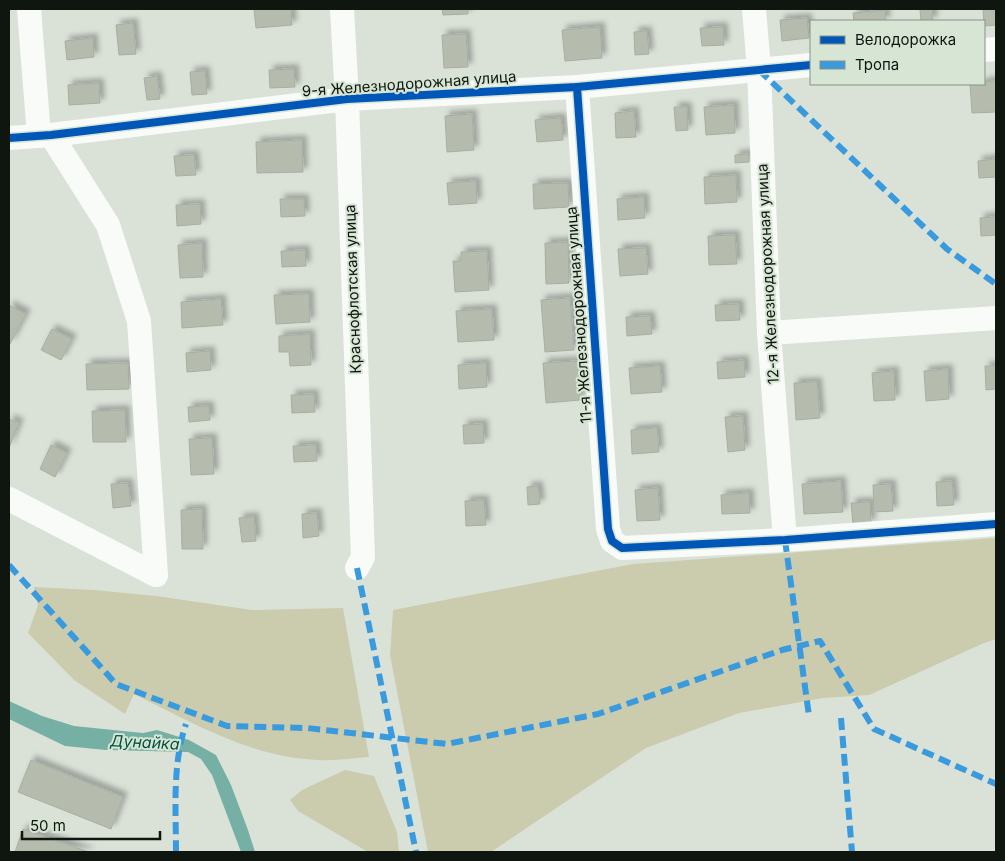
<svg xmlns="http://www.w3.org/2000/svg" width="1005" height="861" viewBox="0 0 1005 861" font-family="Inter,sans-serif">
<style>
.green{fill:#cbcbae}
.water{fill:#76b0a4}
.building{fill:#b6bcad;stroke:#a7ada4;filter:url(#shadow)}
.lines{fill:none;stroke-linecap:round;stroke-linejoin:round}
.minor{stroke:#f9fbf9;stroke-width:24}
.quiet{stroke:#3a9ade;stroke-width:6;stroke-dasharray:12 6;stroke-linecap:butt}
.cycleway-casing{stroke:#d7e6d4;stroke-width:11}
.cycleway{stroke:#0057b8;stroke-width:8}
.labels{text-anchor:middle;stroke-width:4;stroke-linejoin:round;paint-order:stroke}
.street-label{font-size:15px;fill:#0f150f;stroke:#d7e6d4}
.water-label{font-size:16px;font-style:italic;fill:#064f46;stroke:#d7e6d4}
</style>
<defs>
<filter id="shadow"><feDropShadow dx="4.5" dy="-4.5" stdDeviation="2.5" flood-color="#0004"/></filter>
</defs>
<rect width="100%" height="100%" fill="#dae2d8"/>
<g class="green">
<path d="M996 538V639L984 643 869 695 823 698 739 713 646 748 491 852H428L390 655 393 610 633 564Z"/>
<path d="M34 587 94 590 156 596 252 610 343 608 369 757C353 758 336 761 319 760 252 758 193 723 134 694L125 714 74 680 28 633 38 605Z"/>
<path d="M345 770 374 776 397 832 399 852H368L298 811 290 800 302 790Z"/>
</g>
<path class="water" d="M9 701 42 716 74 726 143 733 157 730 189 740 216 755 231 785 248 830 255 852H241L212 775 201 759 188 752 106 750 65 746 9 719Z"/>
<g class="building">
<path d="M254 9H291L292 25 256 28Z"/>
<path d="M442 9H468V14L443 15Z"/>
<path d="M932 9 933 21H921L920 10Z"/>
<path d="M983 9H996V25L984 26Z"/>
<path d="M885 10 886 21H854L853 13Z"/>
<path d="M807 18 809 38 782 41 780 20Z"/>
<path d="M133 23 136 54 119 55 116 25Z"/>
<path d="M600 27 602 58 565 61 562 30Z"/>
<path d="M723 27 724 45 702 46 700 28Z"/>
<path d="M647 31 649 54 635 55 634 32Z"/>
<path d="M466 34 468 67 444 68 442 35Z"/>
<path d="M93 38 94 57 67 60 65 41Z"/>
<path d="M294 69 295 87 270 88 269 70Z"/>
<path d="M205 71 207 94 192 95 190 72Z"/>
<path d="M157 76 160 99 147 100 144 78Z"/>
<path d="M996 81V112L972 113 970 84H984V82Z"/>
<path d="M99 83 100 103 69 105 68 85Z"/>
<path d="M734 105 735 133 706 135 704 107Z"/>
<path d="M674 107H687L688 130 676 131Z"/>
<path d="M634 111 636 137 616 138 615 113Z"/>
<path d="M472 114 474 150 447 152 445 116Z"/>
<path d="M561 118 563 140 537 142 535 120Z"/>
<path d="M302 140 303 172 257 173 256 142Z"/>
<path d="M749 154V162L735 163V155Z"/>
<path d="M194 155 196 175 176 176 174 156Z"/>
<path d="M996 159V177L979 178 978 161Z"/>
<path d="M736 175 737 202 705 204 704 177Z"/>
<path d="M476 181 477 203 449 205 447 183Z"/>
<path d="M568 183 569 207 534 209 533 184Z"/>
<path d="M644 197 645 218 618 220 617 199Z"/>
<path d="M280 199H304L305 216 281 217Z"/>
<path d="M200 204 201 224 177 226 176 205Z"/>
<path d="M996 217V235L981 236 980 218Z"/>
<path d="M735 235 737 264 709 265 708 236Z"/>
<path d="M568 242 569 283 546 284 545 243Z"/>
<path d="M202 243 203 277 180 278 178 245Z"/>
<path d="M646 248 648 274 620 276 618 249Z"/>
<path d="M305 250 306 266 282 267 281 251Z"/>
<path d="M487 251 489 290 455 292 453 261H461V252Z"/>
<path d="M309 294 310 322 276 324 274 295Z"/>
<path d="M570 298 574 350 545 352 541 300Z"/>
<path d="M221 299 223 325 182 328 181 302Z"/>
<path d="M739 304 740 320 716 321 715 305Z"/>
<path d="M9 305 26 314 10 344 9 343Z"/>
<path d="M492 309 494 340 458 342 456 311Z"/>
<path d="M650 316 652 334 627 336 626 317Z"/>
<path d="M52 329 72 339 61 360 41 350Z"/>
<path d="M310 334 311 365 290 366 289 352H279V336Z"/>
<path d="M210 351 211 370 187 372 186 353Z"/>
<path d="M744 360 745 377 718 379 717 362Z"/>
<path d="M578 361 580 400 546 403 543 363Z"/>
<path d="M128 363 129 389 87 390 86 364Z"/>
<path d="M486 363 487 387 459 389 458 365Z"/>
<path d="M660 366 662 392 631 394 629 368Z"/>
<path d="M985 366H996V389L986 390Z"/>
<path d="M948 369 949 399 926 401 924 371Z"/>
<path d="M894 371 895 400 874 401 872 373Z"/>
<path d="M817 382 820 418 796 420 794 383Z"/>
<path d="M314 394 315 412 292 413 291 395Z"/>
<path d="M209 406 210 420 189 422 188 407Z"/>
<path d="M125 410 126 442H93L92 411Z"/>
<path d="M743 416 745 450 728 452 725 417Z"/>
<path d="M9 419 19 423 9 448Z"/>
<path d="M483 424 484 443 464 444 463 425Z"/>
<path d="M657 428 659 452 632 454 631 430Z"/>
<path d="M212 438 214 474 191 475 189 439Z"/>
<path d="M51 445 67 453 55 477 40 469Z"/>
<path d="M316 445 317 461 294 462 293 446Z"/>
<path d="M841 481 843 512 804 514 802 484Z"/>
<path d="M952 481 954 505 937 506 936 482Z"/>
<path d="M128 483 131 506 113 508 111 484Z"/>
<path d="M891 484 893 511 874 512 873 485Z"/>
<path d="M538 486 540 504 528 505 527 487Z"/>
<path d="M658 488 660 520 637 521 635 490Z"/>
<path d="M749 493 750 513 722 514 721 495Z"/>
<path d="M484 500 486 525 466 526 465 501Z"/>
<path d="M870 502 871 523 853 524 851 503Z"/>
<path d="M202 509 203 549H182L181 510Z"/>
<path d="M317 513 319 536 303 538 302 514Z"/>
<path d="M254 517 256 541 242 542 239 518Z"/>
<path d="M31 760 123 797 111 829 18 792Z"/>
<path d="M23 829 89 852H15Z"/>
</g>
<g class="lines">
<g class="minor">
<path d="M29 9 39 136"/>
<path d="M342 9 347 99 363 557 357 568"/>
<path d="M754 9 759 69 769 333 785 540"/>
<path d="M984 50 996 49"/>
<path d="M577 87 608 529 612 541 622 548 785 540 996 524"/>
<path d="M51 135 108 225 139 321 156 575"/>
<path d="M9 138 51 135 347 99 577 87 811 65"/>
<path d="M769 333 996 318"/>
<path d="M9 499 156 575"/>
</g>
<g class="quiet">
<path d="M759 70 947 249 996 284"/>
<path d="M785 540 809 716"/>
<path d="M9 565 116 684 227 726 307 728 447 744 598 714 782 650 820 641 874 729 996 784"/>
<path d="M357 568 416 852"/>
<path d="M841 718 852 852"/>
<path d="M176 852C176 811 172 764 186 724"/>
</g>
<g class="cycleway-casing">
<g id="cycleway">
<path d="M577 87 608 529 612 541 622 548 785 540 996 524"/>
<path d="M9 138 51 135 347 99 577 87 811 65"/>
</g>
</g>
<use href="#cycleway" class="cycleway"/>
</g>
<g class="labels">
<g class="street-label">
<text transform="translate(409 84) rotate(-4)" y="5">9-я Железнодорожная улица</text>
<text transform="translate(768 274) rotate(-93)" y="5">12-я Железнодорожная улица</text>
<text transform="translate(353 289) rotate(-92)" y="5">Краснофлотская улица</text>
<text transform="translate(579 315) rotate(-94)" y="5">11-я Железнодорожная улица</text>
</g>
<g class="water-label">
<text transform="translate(145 742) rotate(3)" y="6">Дунайка</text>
</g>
</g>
<rect width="1005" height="861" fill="none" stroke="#0f150f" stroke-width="20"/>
<rect x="810" y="20" width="175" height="65" fill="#d7e6d4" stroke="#879285"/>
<rect x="820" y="36" width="25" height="8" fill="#0057b8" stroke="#879285"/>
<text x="855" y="45" font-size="15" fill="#0f150f">Велодорожка</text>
<rect x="820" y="61" width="25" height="8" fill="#3a9ade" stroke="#879285"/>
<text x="855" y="70" font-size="15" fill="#0f150f">Тропа</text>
<path d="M22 831v8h138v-8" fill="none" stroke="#0f150f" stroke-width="2.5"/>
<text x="30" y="831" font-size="15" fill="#0f150f" stroke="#d7e6d4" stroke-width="4" paint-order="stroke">50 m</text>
</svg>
